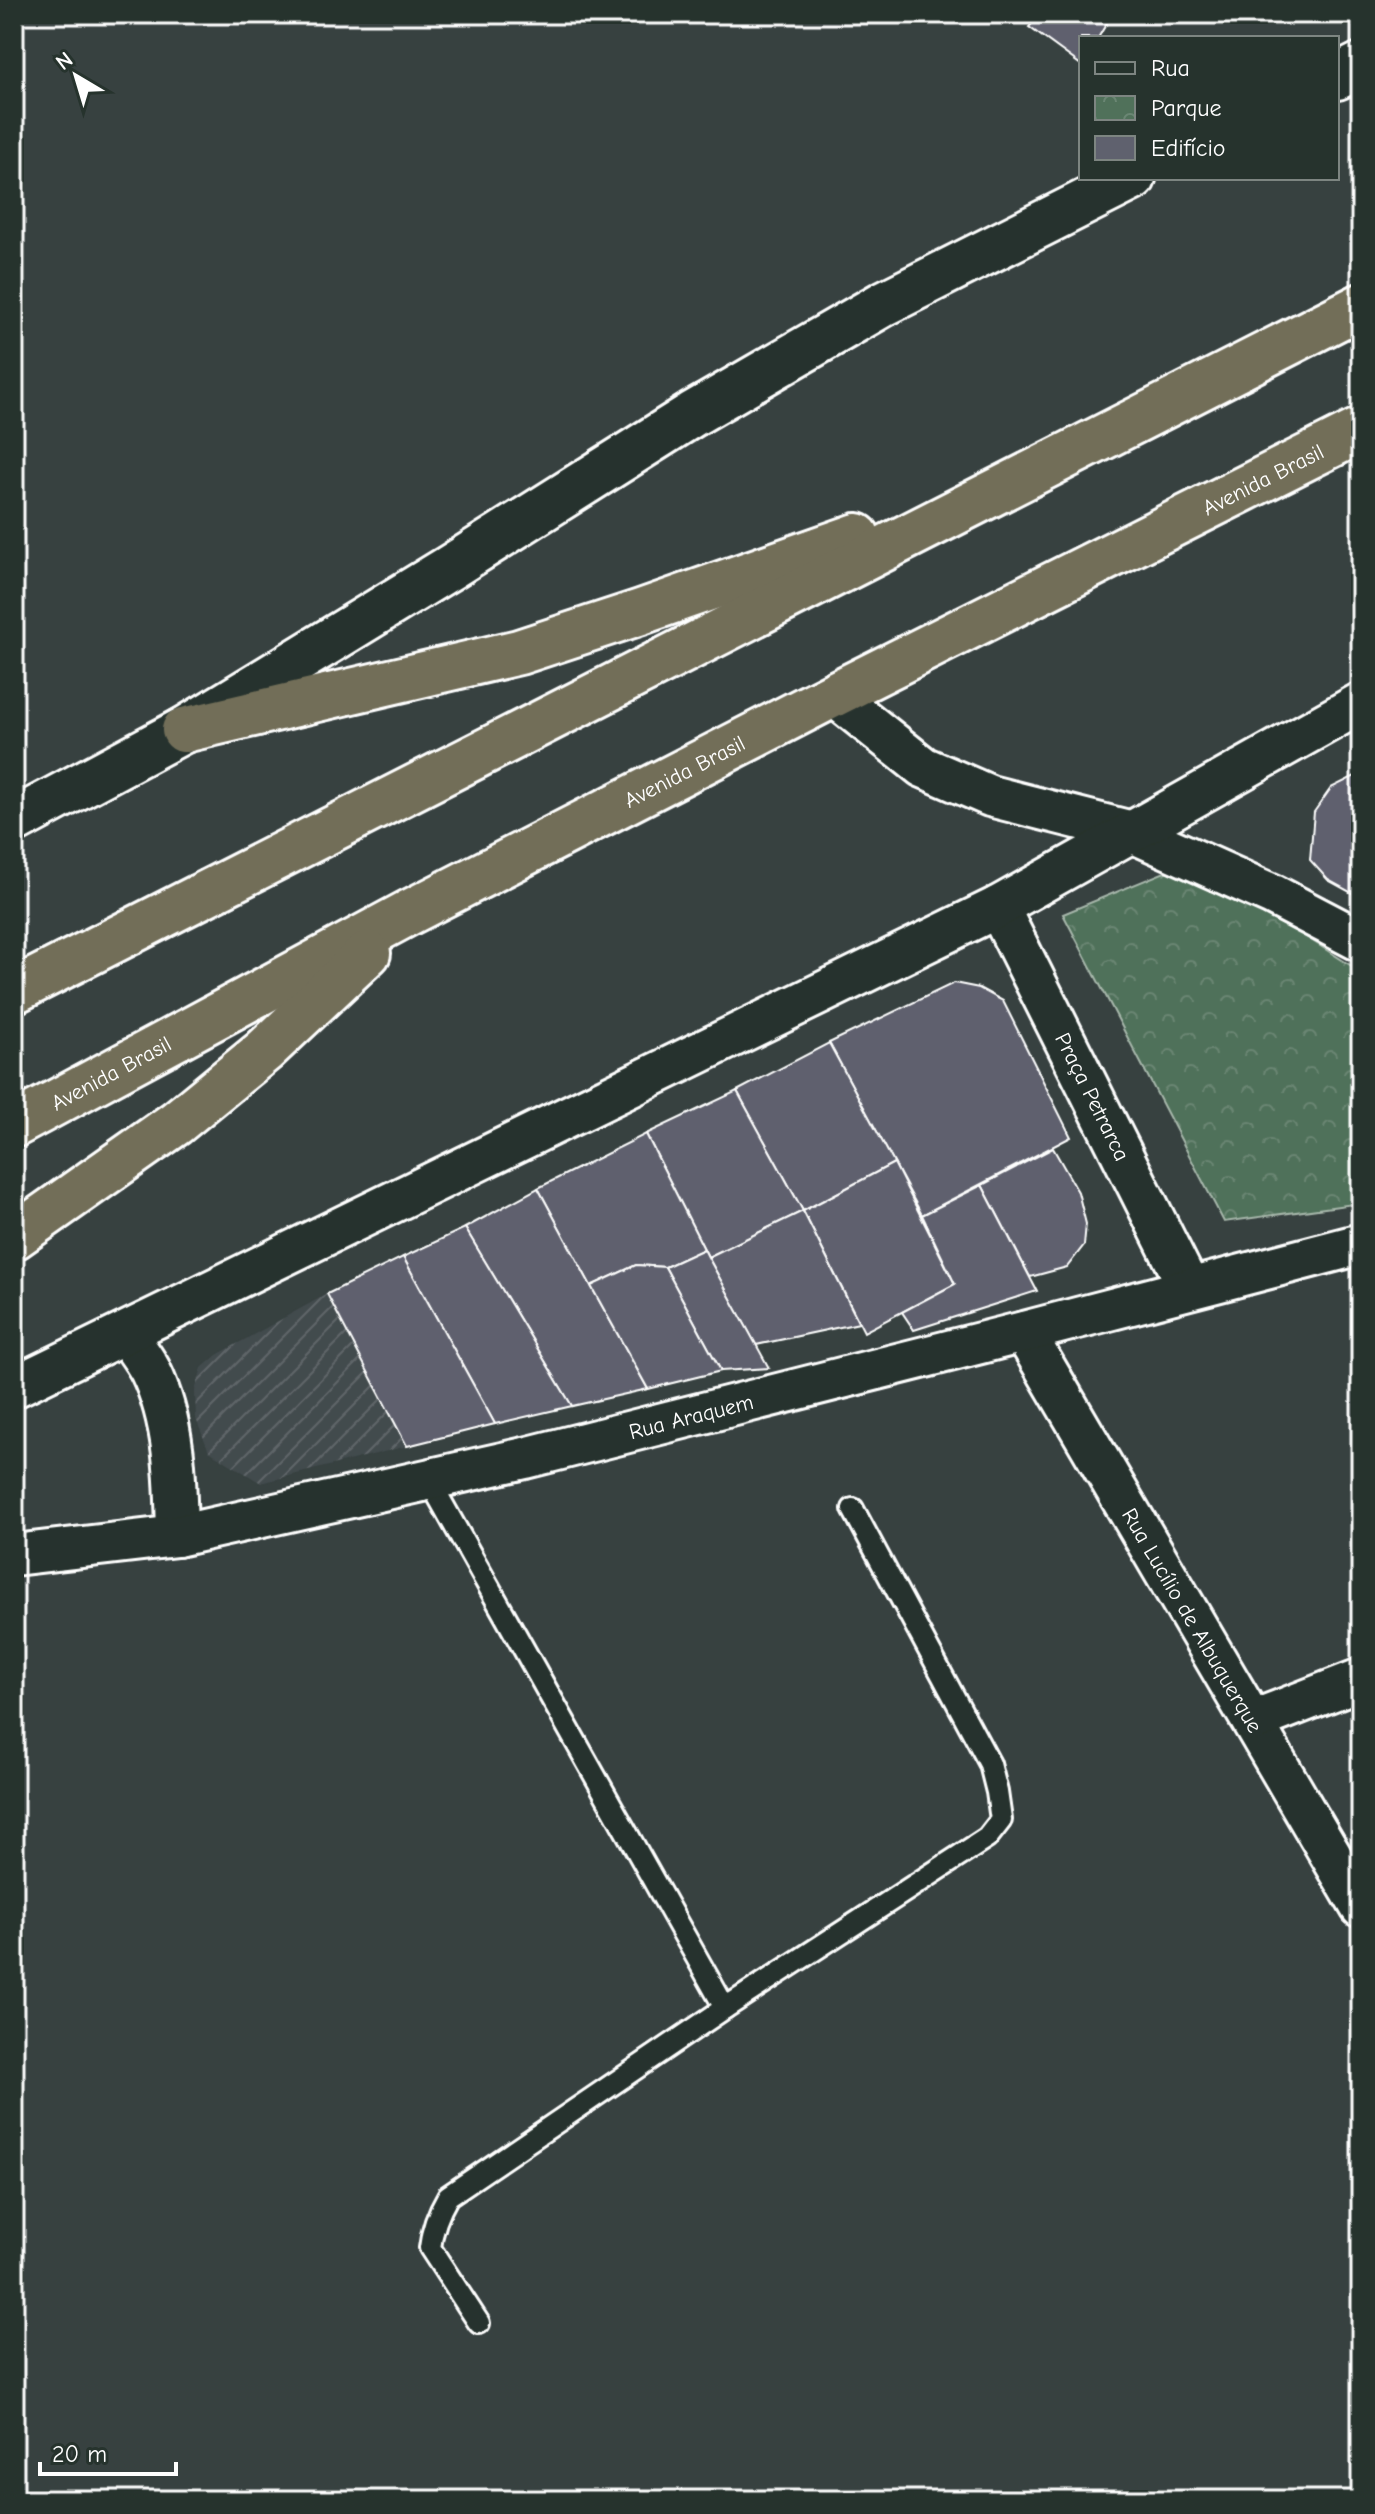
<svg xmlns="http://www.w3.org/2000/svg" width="1375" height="2514" viewBox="0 0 1375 2514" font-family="'Comic Neue',sans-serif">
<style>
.industrial{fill:url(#industrial-furrows)}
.park{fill:url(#park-crowns);stroke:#a8b8ac;stroke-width:2}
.building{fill:#5f616e;stroke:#fff;stroke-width:2}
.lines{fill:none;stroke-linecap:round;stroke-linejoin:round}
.lane-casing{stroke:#fff;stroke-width:26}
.street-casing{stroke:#fff;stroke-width:46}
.secondary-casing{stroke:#fff;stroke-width:50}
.highway-casing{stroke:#fff;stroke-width:50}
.lane{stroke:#26332d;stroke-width:20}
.street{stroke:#26332d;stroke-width:40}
.secondary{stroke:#26332d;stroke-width:44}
.highway{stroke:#726e59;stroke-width:44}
.labels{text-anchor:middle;stroke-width:7;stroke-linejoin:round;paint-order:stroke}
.street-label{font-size:22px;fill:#fff;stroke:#26332d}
</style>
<defs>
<pattern id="industrial-furrows" width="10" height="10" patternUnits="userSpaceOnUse" patternTransform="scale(2)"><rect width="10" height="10" fill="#434b4e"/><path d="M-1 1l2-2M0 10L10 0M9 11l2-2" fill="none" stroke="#5f6669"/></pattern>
<pattern id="park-crowns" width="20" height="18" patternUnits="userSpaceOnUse" patternTransform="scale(2)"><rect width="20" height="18" fill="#50715a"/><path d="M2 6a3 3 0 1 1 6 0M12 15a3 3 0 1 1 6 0" fill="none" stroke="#6a8673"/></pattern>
</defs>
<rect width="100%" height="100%" fill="#374140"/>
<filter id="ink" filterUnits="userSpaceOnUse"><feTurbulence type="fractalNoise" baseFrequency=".0125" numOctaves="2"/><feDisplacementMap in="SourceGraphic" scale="16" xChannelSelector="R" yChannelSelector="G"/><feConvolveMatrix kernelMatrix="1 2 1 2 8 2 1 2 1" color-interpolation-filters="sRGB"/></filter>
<g filter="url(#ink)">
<path class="industrial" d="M327 1294 407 1446 261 1483 209 1451 196 1419 195 1391 202 1368 217 1355Z"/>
<path class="park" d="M1189 862 1361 972V1203L1224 1222 1063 914Z"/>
<g class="building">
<path d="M1040 14H1097L1108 21 1098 38H1081V65L1029 27Z"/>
<path d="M1361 773V898L1328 880 1310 860 1314 812 1331 788Z"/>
<path d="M954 983 979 988 1003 1001 1071 1137 922 1215 829 1043Z"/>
<path d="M829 1043 894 1163 803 1211 737 1091Z"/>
<path d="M737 1091 803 1211 708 1257 646 1134Z"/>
<path d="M646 1134 704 1249 665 1267 636 1265 591 1286 538 1188Z"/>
<path d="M1053 1148 1078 1192 1086 1224 1084 1245 1067 1267 1030 1277 982 1185Z"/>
<path d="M894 1163 955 1284 864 1332 803 1211Z"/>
<path d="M982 1185 1037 1291 914 1330 902 1312 955 1284 922 1215Z"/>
<path d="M538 1188 591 1286 648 1389 572 1406 465 1228Z"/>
<path d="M803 1211 859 1323 756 1345 708 1257Z"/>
<path d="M465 1228 572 1406 495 1424 403 1257Z"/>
<path d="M704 1249 708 1257 769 1368 721 1371 665 1267Z"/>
<path d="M403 1257 495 1424 407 1446 327 1294Z"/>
<path d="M636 1265 665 1267 721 1371 648 1389 591 1286Z"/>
</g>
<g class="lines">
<g class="lane-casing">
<g id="lane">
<path d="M429 1480 725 2008"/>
<path d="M479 2323 430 2248C432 2229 438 2213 448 2196L725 2008 987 1838 1001 1820 997 1792 990 1764 853 1509"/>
</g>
</g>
<g class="street-casing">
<g id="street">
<path d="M833 695 923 767 990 796 1132 832 1273 895 1361 941"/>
<path id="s1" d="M998 907 1189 1288"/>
<path id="s2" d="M1024 1332 1361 1907"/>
<path d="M126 1333C133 1345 143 1357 150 1370 175 1421 176 1480 177 1536"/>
<path d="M14 1387 998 907 1361 703"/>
<path id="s3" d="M14 1555 177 1536 525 1458 1024 1332 1361 1244"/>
<path d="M1253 1721 1361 1679"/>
</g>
</g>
<g class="secondary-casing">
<g id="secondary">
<path d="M1337 77 1361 65"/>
<path d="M14 821 184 730 449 568 693 414 883 304 1133 178"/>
</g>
</g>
<g class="highway-casing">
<g id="highway">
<path d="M184 730 519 652 641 612 857 536"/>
<path d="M14 991 1361 306"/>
<path id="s4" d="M14 1125 410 912 833 695 1361 430"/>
<path d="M14 1237 176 1123 264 1051 368 953"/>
</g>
</g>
<use href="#lane" class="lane"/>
<use href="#street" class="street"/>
<use href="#secondary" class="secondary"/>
<use href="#highway" class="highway"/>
</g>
</g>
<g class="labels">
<g class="street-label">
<text dy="8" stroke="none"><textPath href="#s4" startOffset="1406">Avenida Brasil</textPath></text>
<text dy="8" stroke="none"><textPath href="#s4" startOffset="758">Avenida Brasil</textPath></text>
<text dy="8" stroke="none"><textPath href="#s4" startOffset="110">Avenida Brasil</textPath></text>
<text dy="8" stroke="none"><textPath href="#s1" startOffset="212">Praça Petrarca</textPath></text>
<text dy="8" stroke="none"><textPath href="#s3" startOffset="692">Rua Araquem</textPath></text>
<text dy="8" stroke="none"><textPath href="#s2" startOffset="334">Rua Lucílio de Albuquerque</textPath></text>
</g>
</g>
<rect width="1375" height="2514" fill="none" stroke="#26332d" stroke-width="48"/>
<rect x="24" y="24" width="1327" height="2466" fill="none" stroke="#fff" stroke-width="3" filter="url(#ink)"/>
<rect x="1079" y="36" width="260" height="144" fill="#26332d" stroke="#7d8581" stroke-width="2"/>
<rect x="1095" y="62" width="40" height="12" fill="#26332d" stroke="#7d8581" stroke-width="2"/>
<text x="1151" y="76" font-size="24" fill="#ffffff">Rua</text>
<rect x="1095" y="96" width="40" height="24" fill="url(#park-crowns)" stroke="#7d8581" stroke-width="2"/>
<text x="1151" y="116" font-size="24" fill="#ffffff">Parque</text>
<rect x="1095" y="136" width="40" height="24" fill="#5f616e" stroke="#7d8581" stroke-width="2"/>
<text x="1151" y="156" font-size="24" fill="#ffffff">Edifício</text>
<g transform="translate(76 76) rotate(322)" stroke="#26332d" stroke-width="6" paint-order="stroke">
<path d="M0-6L14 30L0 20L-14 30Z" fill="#ffffff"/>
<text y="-12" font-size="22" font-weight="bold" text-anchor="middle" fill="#ffffff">N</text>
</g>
<path d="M40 2462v12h136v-12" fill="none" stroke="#ffffff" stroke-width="4"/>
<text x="52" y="2462" font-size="24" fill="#ffffff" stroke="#26332d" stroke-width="6" paint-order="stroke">20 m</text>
</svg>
